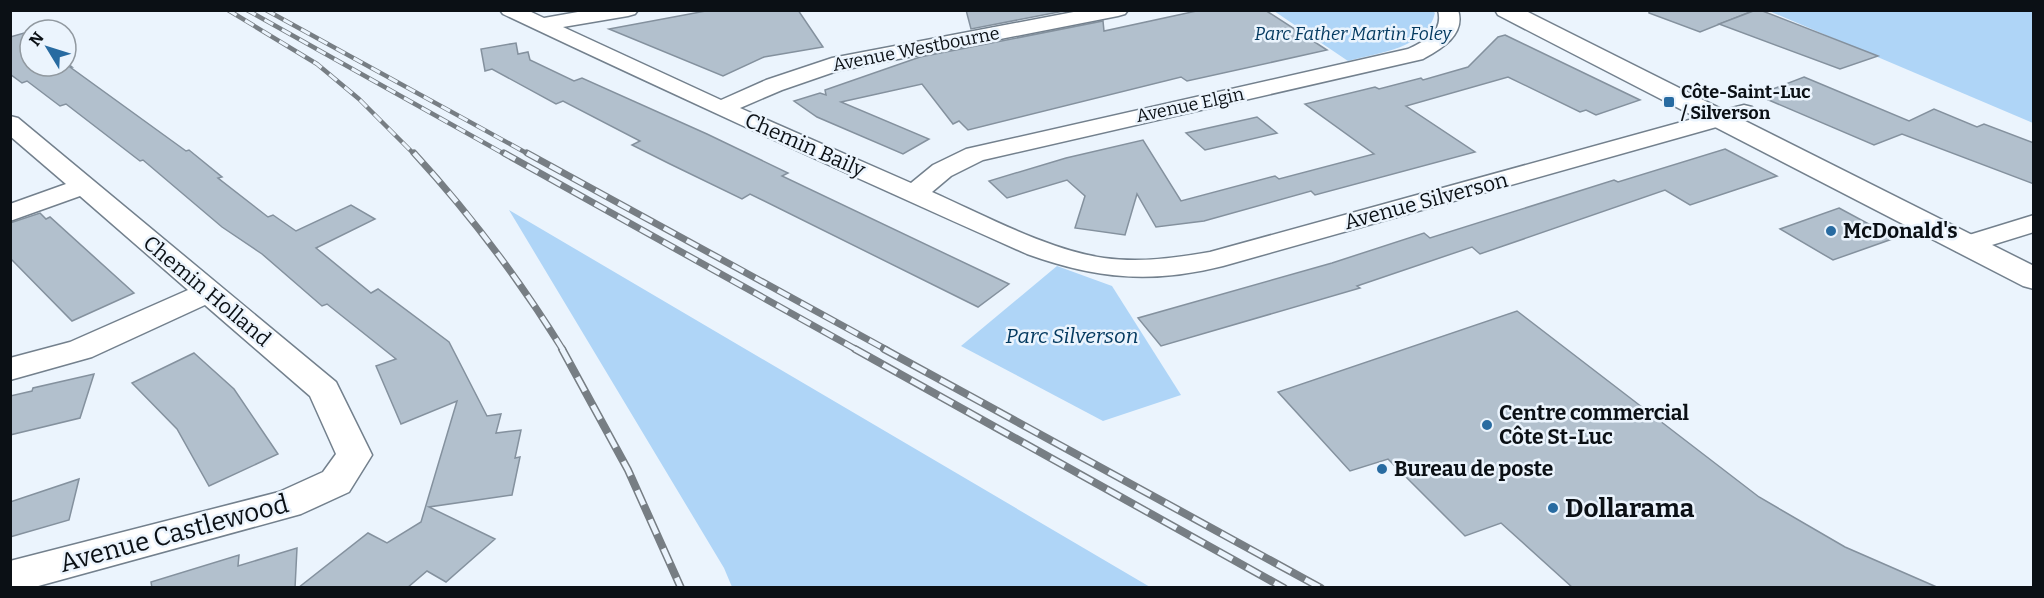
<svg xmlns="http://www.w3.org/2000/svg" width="2044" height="598" viewBox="0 0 2044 598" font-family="Bitter,serif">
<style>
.green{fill:#afd5f7}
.building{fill:#b2c0cd;stroke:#84919e;stroke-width:1.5}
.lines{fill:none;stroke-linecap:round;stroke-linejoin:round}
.street-casing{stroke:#73808d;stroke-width:3}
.secondary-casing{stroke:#73808d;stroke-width:3}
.street{fill:#fff;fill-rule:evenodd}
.secondary{fill:#fff;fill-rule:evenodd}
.rail-far2-casing{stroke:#777e84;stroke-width:4.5}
.rail-far1-casing{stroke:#777e84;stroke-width:7}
.rail-casing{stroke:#777e84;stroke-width:8}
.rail-far2{stroke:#ebf4fd;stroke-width:3;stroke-dasharray:10;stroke-linecap:butt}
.rail-far1{stroke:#ebf4fd;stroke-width:4.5;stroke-dasharray:13;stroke-linecap:butt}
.rail{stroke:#ebf4fd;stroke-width:5;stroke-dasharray:16;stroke-linecap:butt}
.poi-dot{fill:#286ba1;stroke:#ebf4fd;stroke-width:2}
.labels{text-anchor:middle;stroke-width:5;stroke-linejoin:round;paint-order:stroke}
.far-park-label{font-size:18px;font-style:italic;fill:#053b61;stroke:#ebf4fd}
.far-street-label{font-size:18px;fill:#0b1015;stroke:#ebf4fd}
.far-poi-label{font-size:18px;font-weight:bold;fill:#0b1015;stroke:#ebf4fd;text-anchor:start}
.street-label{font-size:21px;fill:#0b1015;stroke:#ebf4fd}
.poi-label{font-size:21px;font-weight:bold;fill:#0b1015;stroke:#ebf4fd;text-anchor:start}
.park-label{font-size:21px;font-style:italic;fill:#053b61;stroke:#ebf4fd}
.near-poi-label{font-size:26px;font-weight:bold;fill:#0b1015;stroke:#ebf4fd;text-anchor:start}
.near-street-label{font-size:26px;fill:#0b1015;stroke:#ebf4fd}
</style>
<rect width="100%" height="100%" fill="#ebf4fd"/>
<g class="green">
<path d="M1432 10 1435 13C1427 48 1378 53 1348 61L1274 11Z"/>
<path d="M1769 11H2033V123Z"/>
<path d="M509 210 1150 587H732L724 568Z"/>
<path d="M1057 266 1112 286 1181 395 1103 421 961 346Z"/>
</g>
<g class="building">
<path d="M711 10H798L823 47 764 57 723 76 609 29Z"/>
<path d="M966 10H1069L971 29Z"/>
<path d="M1201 10H1265L1327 50 1187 81 1181 77 968 130 959 121 953 124 922 84 841 102 929 139 903 154 817 117 794 101 820 93 826 95 825 90 920 57 1103 21 1104 31Z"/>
<path d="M1649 10H1750V12L1700 32 1649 13Z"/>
<path d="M1756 10H1760L1878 56 1840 69 1719 24Z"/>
<path d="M24 33 30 37V66H66V62L72 67H70L186 151 189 150 222 177 218 178 268 217 273 215 296 231 351 205 375 219 316 248 371 293 378 289 449 342 487 416 501 414 496 433 521 430 515 458 520 457 512 495 429 507 495 539 446 582 427 571 407 588H298L368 533 387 543 421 522 457 401 401 424 376 366 396 359 327 304 322 306 262 254 222 227 143 160 140 161 66 104 60 106 27 81 22 83 10 74V37Z"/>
<path d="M1505 35 1640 100 1596 115 1586 110 1580 112 1508 77 1406 106 1475 152 1315 195 1311 191 1204 221 1156 227 1137 194 1125 235 1075 228 1085 196 1067 180 1007 198 989 181 1066 158 1143 140 1181 201 1275 176 1279 179 1374 154 1305 104 1375 87 1379 89 1421 78 1423 80 1468 67 1498 37Z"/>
<path d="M516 43 518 54 528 52 530 60 574 81 582 78 707 134 788 173 782 176 1009 284 978 307 750 194 742 199 670 164 632 145 640 141 563 101 556 104 492 69 485 71 481 49Z"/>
<path d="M1804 77 1909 121 1934 109 1977 127 1984 124 2034 143V184L1902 134 1874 145 1757 95Z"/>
<path d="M1257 117 1277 133 1205 150 1186 133Z"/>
<path d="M1725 149 1777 176 1690 205 1665 190 1480 254 1472 247 1357 286 1360 288 1161 346 1138 318 1332 263 1424 233 1430 238 1614 180 1618 182Z"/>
<path d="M1839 208 1895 238 1833 260 1780 229Z"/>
<path d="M40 213 46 219 50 217 134 293 72 321 10 258V223Z"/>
<path d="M1517 311 1759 497 1845 547 1939 588H1573L1501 523 1465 536 1388 459 1350 471 1278 392Z"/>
<path d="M194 353 234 389 278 454 209 486 177 429 132 383Z"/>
<path d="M94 374 80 418 10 435V396L32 391 33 388Z"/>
<path d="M79 479 69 520 10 537V502Z"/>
<path d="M297 548 295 588H152L151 582 239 555 238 566Z"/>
</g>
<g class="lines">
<g class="street-casing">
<g id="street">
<path d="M500 10H527L544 18 589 10H638L635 14 628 16 563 27 721 100 766 80 832 58 1084 10H1128L1125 14 1118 16 837 71 782 90 740 108 911 183 933 165 966 149 1408 49C1425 41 1444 32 1438 10H1458C1466 35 1441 49 1423 59L983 160 951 176 932 192C984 215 1048 250 1104 258 1140 263 1175 258 1210 252L1736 107 1744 105 1752 107 1756 112 1752 117 1223 266C1152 284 1096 279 1027 254 852 176 676 96 503 14Z"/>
<path d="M10 116 18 118 336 382 372 455 349 492 301 514 31 588H10V561L279 492 323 472 336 454 310 396 205 305 92 357 10 380V358L70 342 188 290 80 196 10 221V204L66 184 10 136Z"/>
<path d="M2034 215V232L1966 253 1956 251 1952 245 1956 239Z"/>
</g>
</g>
<g class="secondary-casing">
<path id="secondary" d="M1495 10H1524L2034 266V289L2023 286 1498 15Z"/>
</g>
<use href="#street" class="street"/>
<use href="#secondary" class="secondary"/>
<g class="rail-far2-casing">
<g id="rail-far2">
<path d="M228 10 317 64 359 99 415 155"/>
<path d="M247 10 506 155"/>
<path d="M266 10 530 155"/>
</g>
</g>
<g class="rail-far1-casing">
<g id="rail-far1">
<path d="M414 153C471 215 519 279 563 350"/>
<path d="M504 153 857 350"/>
<path d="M527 153 887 350"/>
</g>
</g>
<g class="rail-casing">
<g id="rail">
<path d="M562 349 628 470 681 588"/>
<path d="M855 349 1284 588"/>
<path d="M884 349 1321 588"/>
</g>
</g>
<use href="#rail-far2" class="rail-far2"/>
<use href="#rail-far1" class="rail-far1"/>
<use href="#rail" class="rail"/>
</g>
<g class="poi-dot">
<rect x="1663" y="96" width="12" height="12" rx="3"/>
<circle cx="1831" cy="231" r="6"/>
<circle cx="1487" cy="425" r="6"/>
<circle cx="1382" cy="469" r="6"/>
<circle cx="1553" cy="508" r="6"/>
</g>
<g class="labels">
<g class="far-park-label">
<text x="1353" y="40">Parc Father Martin Foley</text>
</g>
<g class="far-street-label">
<text transform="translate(916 49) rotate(-11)" y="6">Avenue Westbourne</text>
<text transform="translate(1190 105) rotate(-12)" y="6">Avenue Elgin</text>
</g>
<g class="far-poi-label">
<text x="1681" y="98">Côte-Saint-Luc<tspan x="1681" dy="21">/ Silverson</tspan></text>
</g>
<g class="street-label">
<text transform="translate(805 145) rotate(24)" y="7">Chemin Baily</text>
<text transform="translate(1426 201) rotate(-15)" y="7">Avenue Silverson</text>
<text transform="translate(207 291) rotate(40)" y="7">Chemin Holland</text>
</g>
<g class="poi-label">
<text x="1843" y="238">McDonald's</text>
<text x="1499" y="420">Centre commercial<tspan x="1499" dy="24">Côte St-Luc</tspan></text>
<text x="1394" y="476">Bureau de poste</text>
</g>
<g class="park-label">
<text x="1072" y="343">Parc Silverson</text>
</g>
<g class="near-poi-label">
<text x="1565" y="517">Dollarama</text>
</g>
<g class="near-street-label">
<text transform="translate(174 533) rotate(-15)" y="9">Avenue Castlewood</text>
</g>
</g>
<rect width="2044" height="598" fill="none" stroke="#0b1015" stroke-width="24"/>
<g transform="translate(48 48) rotate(308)"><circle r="28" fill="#ebf4fd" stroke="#9199a0" stroke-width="1.5"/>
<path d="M0-4.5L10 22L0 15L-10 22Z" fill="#286ba1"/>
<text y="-9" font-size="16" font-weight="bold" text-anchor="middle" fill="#0b1015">N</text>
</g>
</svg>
